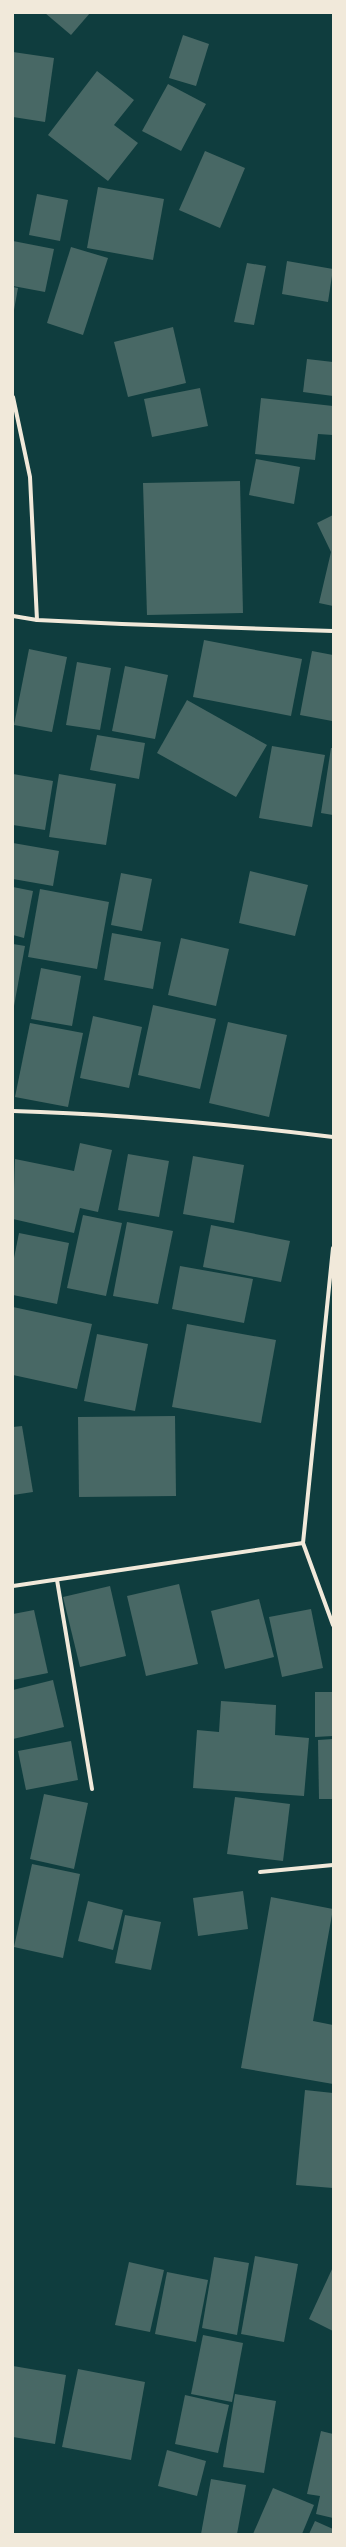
<svg xmlns="http://www.w3.org/2000/svg" width="346" height="2547" viewBox="0 0 346 2547" font-family="Montserrat,sans-serif">
<style>
.building{fill:#486865}
.lines{fill:none;stroke-linecap:round;stroke-linejoin:round}
.minor{stroke:#f1e9da;stroke-width:4}
</style>
<rect width="100%" height="100%" fill="#0f3d3e"/>
<g class="building">
<path d="M45 13H90L71 35Z"/>
<path d="M183 35 209 44 196 86 169 78Z"/>
<path d="M13 52 54 58 45 122 13 117Z"/>
<path d="M97 71 134 100 114 125 138 143 108 181 48 135Z"/>
<path d="M168 84 206 104 181 151 142 131Z"/>
<path d="M205 151 245 168 220 228 179 210Z"/>
<path d="M98 187 164 199 153 260 87 248Z"/>
<path d="M37 194 68 200 60 241 29 235Z"/>
<path d="M13 241 54 249 45 292 13 286Z"/>
<path d="M71 247 108 258 83 335 47 323Z"/>
<path d="M287 261 333 269 328 302 282 294Z"/>
<path d="M247 263 266 266 254 325 234 322Z"/>
<path d="M13 287 18 288 14 310H13Z"/>
<path d="M173 327 186 383 128 397 114 342Z"/>
<path d="M307 359 333 362V396L303 392Z"/>
<path d="M200 388 208 426 152 437 144 399Z"/>
<path d="M261 398 333 406V435L318 434 315 460 255 454Z"/>
<path d="M256 459 300 467 294 504 249 495Z"/>
<path d="M240 481 243 613 147 615 143 483Z"/>
<path d="M333 515V606L319 603 331 552 317 523Z"/>
<path d="M204 640 302 659 291 716 193 697Z"/>
<path d="M29 649 67 657 52 732 14 725Z"/>
<path d="M312 651 333 655 332 721 300 715Z"/>
<path d="M77 662 111 668 100 730 66 725Z"/>
<path d="M125 666 168 675 155 739 112 731Z"/>
<path d="M187 700 267 745 236 797 157 753Z"/>
<path d="M97 735 145 743 139 779 90 770Z"/>
<path d="M272 746 325 755 312 827 259 818Z"/>
<path d="M331 748H333V815L321 813Z"/>
<path d="M13 774 53 781 45 830 13 825Z"/>
<path d="M59 774 116 784 106 845 49 837Z"/>
<path d="M13 843 59 851 53 886 13 879Z"/>
<path d="M250 871 308 885 295 936 239 923Z"/>
<path d="M121 873 152 879 142 931 111 925Z"/>
<path d="M13 887 33 891 24 938 13 935Z"/>
<path d="M40 889 109 902 97 969 28 957Z"/>
<path d="M112 933 161 942 153 989 104 980Z"/>
<path d="M181 938 229 949 216 1006 168 995Z"/>
<path d="M13 944 25 946 14 1006H13Z"/>
<path d="M41 968 81 976 72 1026 31 1019Z"/>
<path d="M153 1005 216 1019 200 1089 138 1075Z"/>
<path d="M93 1016 142 1027 129 1088 80 1078Z"/>
<path d="M228 1022 287 1035 269 1117 209 1103Z"/>
<path d="M30 1023 83 1033 68 1107 15 1097Z"/>
<path d="M80 1143 112 1150 98 1212 80 1208 74 1233 13 1219 15 1159 74 1171Z"/>
<path d="M128 1154 169 1161 159 1217 118 1210Z"/>
<path d="M193 1156 244 1165 234 1223 183 1214Z"/>
<path d="M83 1215 122 1223 106 1296 67 1288Z"/>
<path d="M127 1222 173 1231 158 1304 113 1296Z"/>
<path d="M211 1225 290 1241 281 1282 203 1267Z"/>
<path d="M19 1233 69 1243 57 1304 13 1295V1263Z"/>
<path d="M180 1266 253 1279 244 1323 172 1309Z"/>
<path d="M13 1307 92 1324 77 1389 13 1375Z"/>
<path d="M187 1324 276 1340 261 1423 172 1407Z"/>
<path d="M97 1334 148 1344 135 1411 84 1401Z"/>
<path d="M175 1416 176 1496 79 1497 78 1417Z"/>
<path d="M22 1426 33 1492 13 1495V1427Z"/>
<path d="M179 1584 198 1664 146 1676 127 1596Z"/>
<path d="M110 1586 126 1656 80 1667 63 1597Z"/>
<path d="M259 1599 274 1657 225 1669 211 1611Z"/>
<path d="M311 1609 323 1668 282 1677 269 1617Z"/>
<path d="M34 1610 48 1673 13 1680V1614Z"/>
<path d="M53 1680 64 1727 13 1739V1690Z"/>
<path d="M315 1692H333V1736L315 1737Z"/>
<path d="M221 1701 276 1705 275 1735 309 1738 304 1796 193 1788 197 1730 219 1732Z"/>
<path d="M333 1739V1799H319L318 1740Z"/>
<path d="M71 1741 78 1780 26 1790 18 1751Z"/>
<path d="M44 1794 88 1803 74 1869 30 1859Z"/>
<path d="M235 1797 290 1804 283 1861 227 1854Z"/>
<path d="M32 1864 80 1874 63 1958 14 1947Z"/>
<path d="M243 1891 248 1929 198 1936 193 1898Z"/>
<path d="M271 1897 333 1909 313 2021 333 2025V2084L241 2068Z"/>
<path d="M88 1901 123 1910 113 1950 78 1941Z"/>
<path d="M125 1915 161 1922 151 1970 115 1963Z"/>
<path d="M305 2090 333 2093V2188L296 2185Z"/>
<path d="M255 2256 298 2264 284 2342 241 2334Z"/>
<path d="M214 2257 249 2263 237 2335 202 2328Z"/>
<path d="M129 2262 164 2270 150 2332 115 2325Z"/>
<path d="M333 2267V2331L309 2319Z"/>
<path d="M167 2272 208 2280 196 2342 155 2334Z"/>
<path d="M203 2335 243 2343 232 2402 191 2394Z"/>
<path d="M13 2366 66 2375 55 2444 13 2437Z"/>
<path d="M78 2369 145 2382 131 2460 62 2447Z"/>
<path d="M235 2394 276 2401 264 2473 223 2467Z"/>
<path d="M185 2395 229 2405 218 2453 175 2444Z"/>
<path d="M321 2431 333 2434V2518L316 2514 320 2496 307 2494Z"/>
<path d="M167 2450 206 2461 197 2496 158 2486Z"/>
<path d="M211 2479 246 2485 237 2534H201Z"/>
<path d="M273 2488 314 2505 302 2534H253Z"/>
<path d="M315 2521 333 2529V2534H309Z"/>
</g>
<g class="lines">
<g class="minor">
<path d="M13 397 30 477 37 620"/>
<path d="M13 616 37 620 122 624 333 631"/>
<path d="M13 1111C120 1114 226 1124 333 1137"/>
<path d="M303 1543 333 1625"/>
<path d="M57 1580 92 1789"/>
<path d="M13 1586 303 1543 333 1248"/>
<path d="M260 1872 333 1865"/>
</g>
</g>
<rect width="346" height="2547" fill="none" stroke="#f1e9da" stroke-width="28"/>
</svg>
